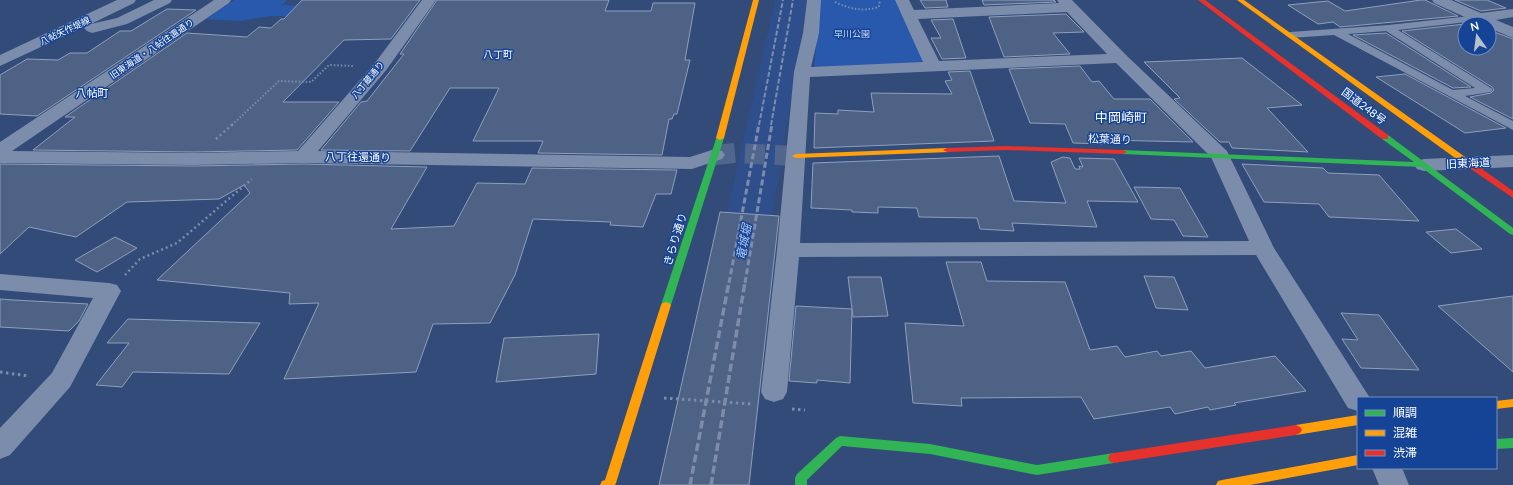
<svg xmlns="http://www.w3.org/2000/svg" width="1513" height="485" viewBox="0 0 1513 485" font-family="Lato,'Noto Sans JP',sans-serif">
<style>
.green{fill:#2959ad}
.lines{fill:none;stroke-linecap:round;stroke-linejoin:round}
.river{fill:#2e4f8c;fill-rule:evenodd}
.building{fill:#4e6286;stroke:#909fb9}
.secondary-tunnel{stroke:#51668d;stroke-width:20;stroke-dasharray:20 10;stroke-linecap:butt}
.path-far2{stroke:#7c8cab;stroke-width:2;stroke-dasharray:1.5 2;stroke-linecap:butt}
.path-far1{stroke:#7c8cab;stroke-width:2.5;stroke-dasharray:2 3;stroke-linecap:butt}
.path{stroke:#7c8cab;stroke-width:3;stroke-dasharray:2.5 3.5;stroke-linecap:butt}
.lane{fill:#7c8cab;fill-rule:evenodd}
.street{fill:#7c8cab;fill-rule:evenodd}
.fast{fill:#30b455;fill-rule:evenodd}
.slow{fill:#ff9f0a;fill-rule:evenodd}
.jam{fill:#e5322d;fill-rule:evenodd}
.rail-far2{stroke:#7d8caa;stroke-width:2;stroke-dasharray:5 2;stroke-linecap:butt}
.rail-far1{stroke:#7d8caa;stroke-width:3;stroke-dasharray:6 3;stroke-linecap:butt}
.rail{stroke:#7d8caa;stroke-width:3.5;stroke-dasharray:8 3.5;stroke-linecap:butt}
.labels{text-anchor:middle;stroke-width:3;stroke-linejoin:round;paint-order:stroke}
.far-street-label{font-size:9px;fill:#fff;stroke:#154396}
.far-park-label{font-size:9px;fill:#cedffc;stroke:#154396}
.far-neighbourhood-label{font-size:10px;fill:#fff;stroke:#154396}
.far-quarter-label{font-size:11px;fill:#fff;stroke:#154396}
.street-label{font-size:11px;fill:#fff;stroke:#154396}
.water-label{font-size:12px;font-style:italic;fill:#b3cdf9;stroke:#154396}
.quarter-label{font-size:13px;fill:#fff;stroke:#154396}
</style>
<rect width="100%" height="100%" fill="#324b79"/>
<g class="green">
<path d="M234 0H287L282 5 324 7 315 17 270 16 240 21 206 19Z"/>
<path d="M820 0H897L928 65 814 70Z"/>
</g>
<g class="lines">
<path class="river" d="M775 0H807L762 278 755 290 737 295 719 290 712 278Z"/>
</g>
<g class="building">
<path d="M302 0H420L391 39 344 40 283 102H339L297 150 193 152 33 150 75 117H65L187 33 247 37 259 27 271 28 281 19H284Z"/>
<path d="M437 0H609L605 11H651L653 3H695L685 60H690L677 114H674L672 119H669L662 155 538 153 543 141H473L499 88H450L410 151 321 150 361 102 367 101 404 54H400Z"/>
<path d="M920 0H946L948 7 925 8Z"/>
<path d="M982 0H1054L1056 2 984 5Z"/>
<path d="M1421 0H1425L1458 16 1340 27 1333 22 1318 24 1288 5 1328 1 1345 11Z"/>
<path d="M1455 0H1487L1506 8 1481 11Z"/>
<path d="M167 9 196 10 37 116 0 114V75L27 59 58 60 70 53H87L120 31H131Z"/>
<path d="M1066 14 1084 32 1053 33 1070 54 1004 57 989 17Z"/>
<path d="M953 19 966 58 942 59 931 38H941L931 20Z"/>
<path d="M1474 23 1476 24H1465V48H1489V30L1513 39V119L1470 97 1491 93 1494 90 1492 87 1402 31Z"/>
<path d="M1386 33 1471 87 1453 88 1353 35Z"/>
<path d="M1242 58 1302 105 1267 108 1308 152 1232 148 1229 142H1220L1174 99 1180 98 1144 62Z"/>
<path d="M1080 66 1092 82 1099 81 1114 99H1150L1193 142 1104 140 1106 144 1073 143 1065 124 1030 123 1009 69Z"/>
<path d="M970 71 994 141 814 148 815 113 838 114V110L874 112 871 93 952 94 945 81 952 80 948 72Z"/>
<path d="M1405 74 1506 128 1465 133 1376 77Z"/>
<path d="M999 156 1014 201 1066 203 1051 162 1063 157 1070 158 1075 169H1080L1079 166 1083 167 1079 158 1114 159 1138 202 1087 201 1097 227 1012 223 1014 231 980 229 977 218 919 217 917 208 878 207V213L852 212V210L811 208 813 163Z"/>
<path d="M0 164 193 166 303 164 427 167 391 229 454 226 477 183 525 184 532 168 677 170 671 194H656L643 227 610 225 611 222 533 219 515 275 490 323 433 324 416 372 284 379 319 303 289 304 290 293 157 280 250 193 244 185 219 199 127 202 76 237 29 227 0 254Z"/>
<path d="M1242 164 1323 168 1328 173 1379 175 1419 221 1329 217 1319 204 1264 202Z"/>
<path d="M1134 187 1180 188 1208 237 1183 236 1174 220 1151 219Z"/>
<path d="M720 212 779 216 749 485H659Z"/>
<path d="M1456 229 1482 249 1451 253 1426 232Z"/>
<path d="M115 237 137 248 97 272 75 260Z"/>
<path d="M946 262H981L987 281 1065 282 1090 350 1117 346 1125 357 1157 351 1161 356 1191 351 1205 368 1275 356 1306 391 1234 403 1236 405 1210 410 1208 407 1175 414 1170 407 1094 419 1081 397 961 398 962 406 913 403 905 323 964 326Z"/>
<path d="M1144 276 1174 277 1188 310 1156 308Z"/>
<path d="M848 277H881L888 316 853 317Z"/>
<path d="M1513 296V372L1438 306Z"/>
<path d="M0 299 14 300 88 304 79 321 69 331 0 327Z"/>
<path d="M796 306 852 309 850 383 817 380V383L789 381Z"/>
<path d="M1341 313 1379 315 1419 370 1361 368 1342 339 1358 340Z"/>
<path d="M128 319 260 323 229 374 133 372 122 387 96 385 129 343H107Z"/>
<path d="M599 334 596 374 496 382 504 338Z"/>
</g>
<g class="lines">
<path class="secondary-tunnel" d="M715 155 735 153 796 156"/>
<g class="path-far2">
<path d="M835 2C850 9 862 12 879 7L880 0"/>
<path d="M232 125 279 81 311 82 329 65 354 66"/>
</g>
<g class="path-far1">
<path d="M216 139 233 124"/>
<path d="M125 275 140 259 177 243 252 179"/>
</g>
<g class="path">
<path d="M0 372 29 376"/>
<path d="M664 398 751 404"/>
<path d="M792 409 805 410"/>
</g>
<path class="lane" d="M1480 15 1484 16 1485 18 1484 20 1398 30 1491 88 1493 90 1491 92 1465 96 1513 121V130L1334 35 1290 38 1285 35 1290 32 1388 25ZM1386 31 1475 88 1453 90 1348 34Z"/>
<g class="street">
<path d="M117 0H136L134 3 91 24 117 18 154 0H172L170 3 127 24 92 33 87 31 84 28 86 26 0 66V55Z"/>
<path d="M214 0H231L229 3 12 151 193 153 298 151 375 63 422 0H436L387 69 318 151 690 157 715 149 722 151 725 155 722 159 692 169 303 163 193 165 0 163V142Z"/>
<path d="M807 0H821L819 33 811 67 923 62 895 0H909L914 10 1059 3 1057 0H1072L1126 55 1227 151 1274 248 1370 398H1358V411L1348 408 1256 255 799 257 787 392 783 399 774 402 765 399 761 392 777 250 794 72 803 33ZM1067 12 1107 54 939 61 918 19ZM1116 63 1211 157 1249 241 800 243 810 77Z"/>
<path d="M1432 0H1451L1481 13 1513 9V17L1496 20 1513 27V38L1489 28V24H1480L1434 3Z"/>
<path d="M1513 155V167L1424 171 1417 169 1414 165 1417 161 1424 159Z"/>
<path d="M0 274 109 283 117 285 121 291 70 387 10 455 0 459V428L52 373 93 298 0 290Z"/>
<path d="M1372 468H1402L1409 485H1379Z"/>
</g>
<g class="fast">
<path d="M1382 135H1388L1513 228V235L1510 234 1421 167 1123 154 1119 152 1123 150 1414 162 1382 139Z"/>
<path d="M717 136H720L724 138 671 305 669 307H663L661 305Z"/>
<path d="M840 436 930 444 1037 465 1114 453 1118 454 1120 458 1118 462 1114 463 1037 475 930 454 842 446 807 480V485H795V478L797 474 836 438Z"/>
<path d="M1513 438V448L1496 449V439Z"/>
</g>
<g class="slow">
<path d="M753 0H759L724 138 720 140 716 138Z"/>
<path d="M1237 0H1244L1468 159 1469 161 1468 163H1462Z"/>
<path d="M947 148H950L951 150 950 152 796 158 792 156 796 154Z"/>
<path d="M666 302 669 303 671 305 616 483 615 485H600L602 481 605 480 661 305 663 303Z"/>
<path d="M1513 399V407L1496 409V401Z"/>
<path d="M1358 415V425L1296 435 1292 433 1290 430 1292 427 1296 425Z"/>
<path d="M1358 455V465L1250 485H1216L1218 481 1222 480Z"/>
</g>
<g class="jam">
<path d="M1198 0H1205L1388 135V139H1382Z"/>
<path d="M1006 146 1123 150 1127 152 1123 154 1006 150 947 152 943 150 947 148Z"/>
<path d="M1462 159H1468L1513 191V198L1462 163 1461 161Z"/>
<path d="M1296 425 1300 427 1302 430 1300 433 1296 435 1114 463 1110 462 1108 458 1110 454 1114 453Z"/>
</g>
<g class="rail-far2">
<path d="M759 125 783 0"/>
<path d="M771 125 793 0"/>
</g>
<g class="rail-far1">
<path d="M729 283 759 124"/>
<path d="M745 283 772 124"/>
</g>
<g class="rail">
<path d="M690 485 729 282"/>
<path d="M711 485 745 282"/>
</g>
</g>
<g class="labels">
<g class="far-street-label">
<text transform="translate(65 31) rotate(-25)" y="3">八帖矢作堤線</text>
<text transform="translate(152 49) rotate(-34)" y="3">旧東海道・八帖往還通り</text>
<text transform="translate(368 80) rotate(-50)" y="3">八丁蔵通り</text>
</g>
<g class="far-park-label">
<text x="852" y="37">早川公園</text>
</g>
<g class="far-neighbourhood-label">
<text x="498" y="58">八丁町</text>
</g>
<g class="far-quarter-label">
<text x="92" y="97">八帖町</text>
</g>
<g class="street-label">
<text transform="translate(1364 106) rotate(37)" y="4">国道248号</text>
<text transform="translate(1110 139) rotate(2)" y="4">松葉通り</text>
<text transform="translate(358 157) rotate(1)" y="4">八丁往還通り</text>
<text transform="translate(1468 163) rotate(-3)" y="4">旧東海道</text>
<text transform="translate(675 239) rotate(-73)" y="4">きらり通り</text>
</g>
<g class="water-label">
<text transform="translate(744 242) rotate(-79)" y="4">竜城堀</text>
</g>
<g class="quarter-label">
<text x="1121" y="122">中岡崎町</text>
</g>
</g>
<rect x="1357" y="397" width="140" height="72" fill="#154396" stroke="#738ec0"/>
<rect x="1365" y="410" width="20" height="6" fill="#30b455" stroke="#738ec0"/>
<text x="1393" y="417" font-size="12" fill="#ffffff">順調</text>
<rect x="1365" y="430" width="20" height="6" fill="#ff9f0a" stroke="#738ec0"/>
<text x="1393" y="437" font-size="12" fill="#ffffff">混雑</text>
<rect x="1365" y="450" width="20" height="6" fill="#e5322d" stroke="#738ec0"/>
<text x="1393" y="457" font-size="12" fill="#ffffff">渋滞</text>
<g transform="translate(1477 36) rotate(346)"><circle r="19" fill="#154396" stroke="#738ec0"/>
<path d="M0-3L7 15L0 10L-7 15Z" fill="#b7c0d0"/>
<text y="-6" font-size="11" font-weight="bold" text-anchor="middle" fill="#ffffff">N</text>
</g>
</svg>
